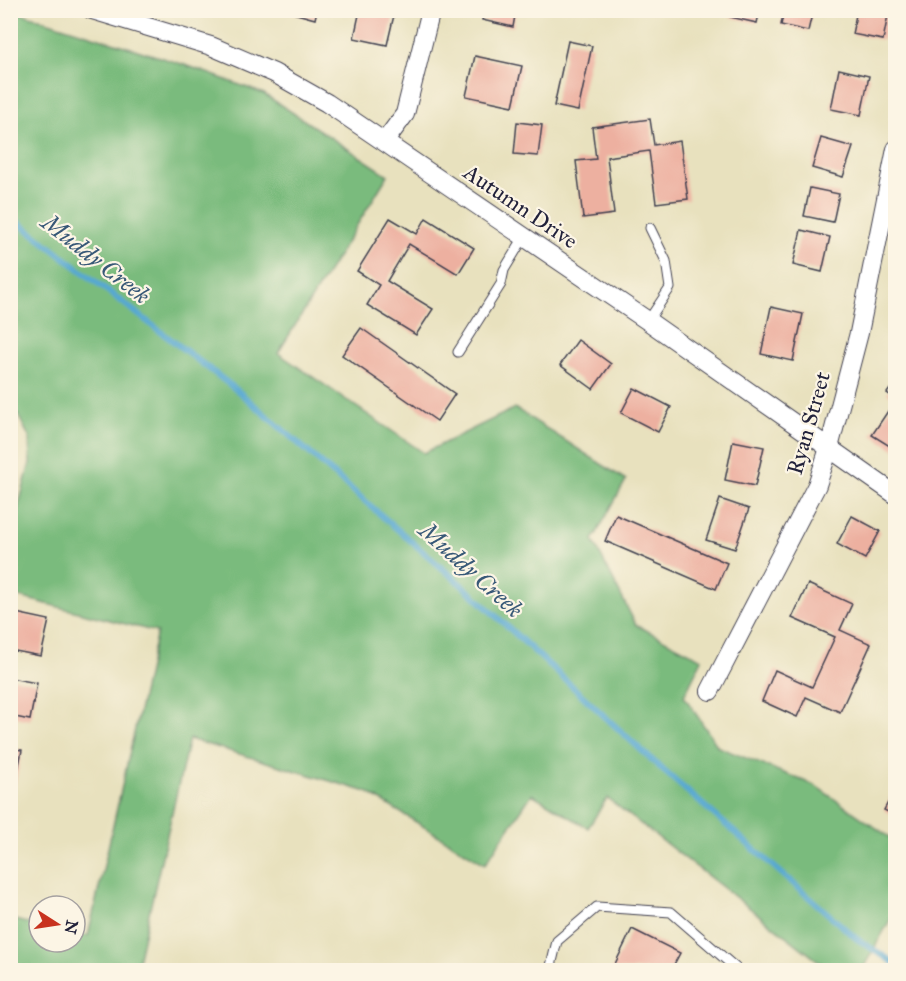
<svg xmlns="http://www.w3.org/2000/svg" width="906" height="981" viewBox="0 0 906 981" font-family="'IM FELL Great Primer',serif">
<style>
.forest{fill:#7abb7d;stroke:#4e6e5c;stroke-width:1.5}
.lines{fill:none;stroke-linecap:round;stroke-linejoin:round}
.stream{stroke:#56a8d1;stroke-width:6}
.building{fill:#edb0a0}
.lane-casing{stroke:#403f4f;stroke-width:11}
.street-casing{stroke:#403f4f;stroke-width:20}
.lane{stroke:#fff;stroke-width:9}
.street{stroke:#fff;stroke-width:18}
.labels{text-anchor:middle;stroke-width:4.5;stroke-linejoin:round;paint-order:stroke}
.street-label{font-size:22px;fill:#22223b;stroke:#fcf5e5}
.water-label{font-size:24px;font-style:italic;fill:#375877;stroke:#fcf5e5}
</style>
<rect width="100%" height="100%" fill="#fcf5e5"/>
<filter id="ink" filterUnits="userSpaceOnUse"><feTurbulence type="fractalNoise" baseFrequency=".0167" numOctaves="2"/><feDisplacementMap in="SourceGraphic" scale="12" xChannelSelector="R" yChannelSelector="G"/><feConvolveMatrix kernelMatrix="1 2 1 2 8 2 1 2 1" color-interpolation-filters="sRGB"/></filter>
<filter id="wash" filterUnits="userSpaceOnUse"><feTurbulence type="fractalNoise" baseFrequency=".008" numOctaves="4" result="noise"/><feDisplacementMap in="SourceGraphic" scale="24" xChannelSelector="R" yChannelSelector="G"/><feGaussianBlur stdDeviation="1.35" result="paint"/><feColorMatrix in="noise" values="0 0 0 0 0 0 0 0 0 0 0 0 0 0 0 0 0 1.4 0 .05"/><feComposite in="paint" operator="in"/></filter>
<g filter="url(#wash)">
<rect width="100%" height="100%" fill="#e8e1be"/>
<path class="forest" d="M11 10 191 67 264 94 388 175 278 353 424 453 515 408 626 480 593 540 636 625 702 659 684 696 718 747 814 785 895 841V911L862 970H830L607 798 588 828 532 794 485 864 367 792 189 739 136 970H11V919L39 926V942H75V933L88 936 157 632 11 595V534L30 463 29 437 17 413 10 409Z"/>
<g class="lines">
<path class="stream" d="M10 216 238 391 472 594 664 771 857 939 896 964"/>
</g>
<g id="blocks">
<g class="building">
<path d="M282 10H317L315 19Z"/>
<path d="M360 10 395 11 387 45 354 38Z"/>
<path d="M484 10H516L513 27 482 20Z"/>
<path d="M731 10H760L757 23 730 17Z"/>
<path d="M784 10H813L808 31 781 25Z"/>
<path d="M857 10H889L883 40 852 34Z"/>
<path d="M568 41 592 46 578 111 554 106Z"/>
<path d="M475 56 522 66 513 106 466 96Z"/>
<path d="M839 69 869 76 861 115 831 109Z"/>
<path d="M650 119 654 145 680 141 688 199 656 203 649 151 607 157 614 214 583 218 576 161 596 159 592 127Z"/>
<path d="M517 122 542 125 538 156 514 154Z"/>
<path d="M821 138 853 147 843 177 812 168Z"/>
<path d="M810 188 839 194 833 222 804 216Z"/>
<path d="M390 218 417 234 426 218 474 248 458 274 409 244 387 281 433 309 416 335 367 305 379 285 357 271Z"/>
<path d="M801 230 830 237 822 272 793 265Z"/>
<path d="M771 307 803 314 793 361 761 354Z"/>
<path d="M361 328 455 394 437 421 342 355Z"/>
<path d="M578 340 611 364 593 389 560 365Z"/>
<path d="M896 381V399L887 393Z"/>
<path d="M634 388 671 407 658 432 621 413Z"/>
<path d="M890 408 896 411V450L872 435Z"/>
<path d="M733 441 764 447 755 486 725 480Z"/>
<path d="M720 499 749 509 735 549 706 540Z"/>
<path d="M616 515 727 563 716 589 605 541Z"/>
<path d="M852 516 880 531 865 559 837 544Z"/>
<path d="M808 584 852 604 840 630 871 644 840 712 806 697 797 717 762 701 775 670 812 687 835 637 792 618Z"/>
<path d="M16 613 49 620 41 656 10 650V639Z"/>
<path d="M10 678 37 683 30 720 10 716Z"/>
<path d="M10 748 22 750 15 785 10 784Z"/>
<path d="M896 788V816L884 810Z"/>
<path d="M632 929 680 953 671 970H612Z"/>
</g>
</g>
</g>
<g filter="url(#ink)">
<use href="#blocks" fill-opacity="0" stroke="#403f4f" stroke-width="1.5"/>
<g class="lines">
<g class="lane-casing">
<g id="lane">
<path d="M648 321 670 288 666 261 650 228"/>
<path d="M458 352 501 284 504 270 524 237"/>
<path d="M550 970 557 941 597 907 671 912 738 970"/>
</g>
</g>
<g class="street-casing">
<g id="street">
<path d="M92 10 211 46 274 73 327 103 648 321 896 495"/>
<path d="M385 141 405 114 431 10"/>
<path d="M710 691 817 485 829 448 859 333 896 149"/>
</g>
</g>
<use href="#lane" class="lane"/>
<use href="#street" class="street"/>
</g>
</g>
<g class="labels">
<g class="street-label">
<text transform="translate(521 206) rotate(34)" y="8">Autumn Drive</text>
<text transform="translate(808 423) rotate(-74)" y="8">Ryan Street</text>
</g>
<g class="water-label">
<text transform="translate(96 259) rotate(38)" y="8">Muddy Creek</text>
<text transform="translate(471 570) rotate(42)" y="8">Muddy Creek</text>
</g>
</g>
<rect width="906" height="981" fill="none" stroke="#fcf5e5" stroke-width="36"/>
<g transform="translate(57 924) rotate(102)"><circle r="28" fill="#fcf5e5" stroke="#a5a1a1" stroke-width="1.5"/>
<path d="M0-4.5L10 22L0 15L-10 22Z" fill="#c8321e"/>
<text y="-9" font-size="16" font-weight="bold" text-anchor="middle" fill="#22223b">N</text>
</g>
</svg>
